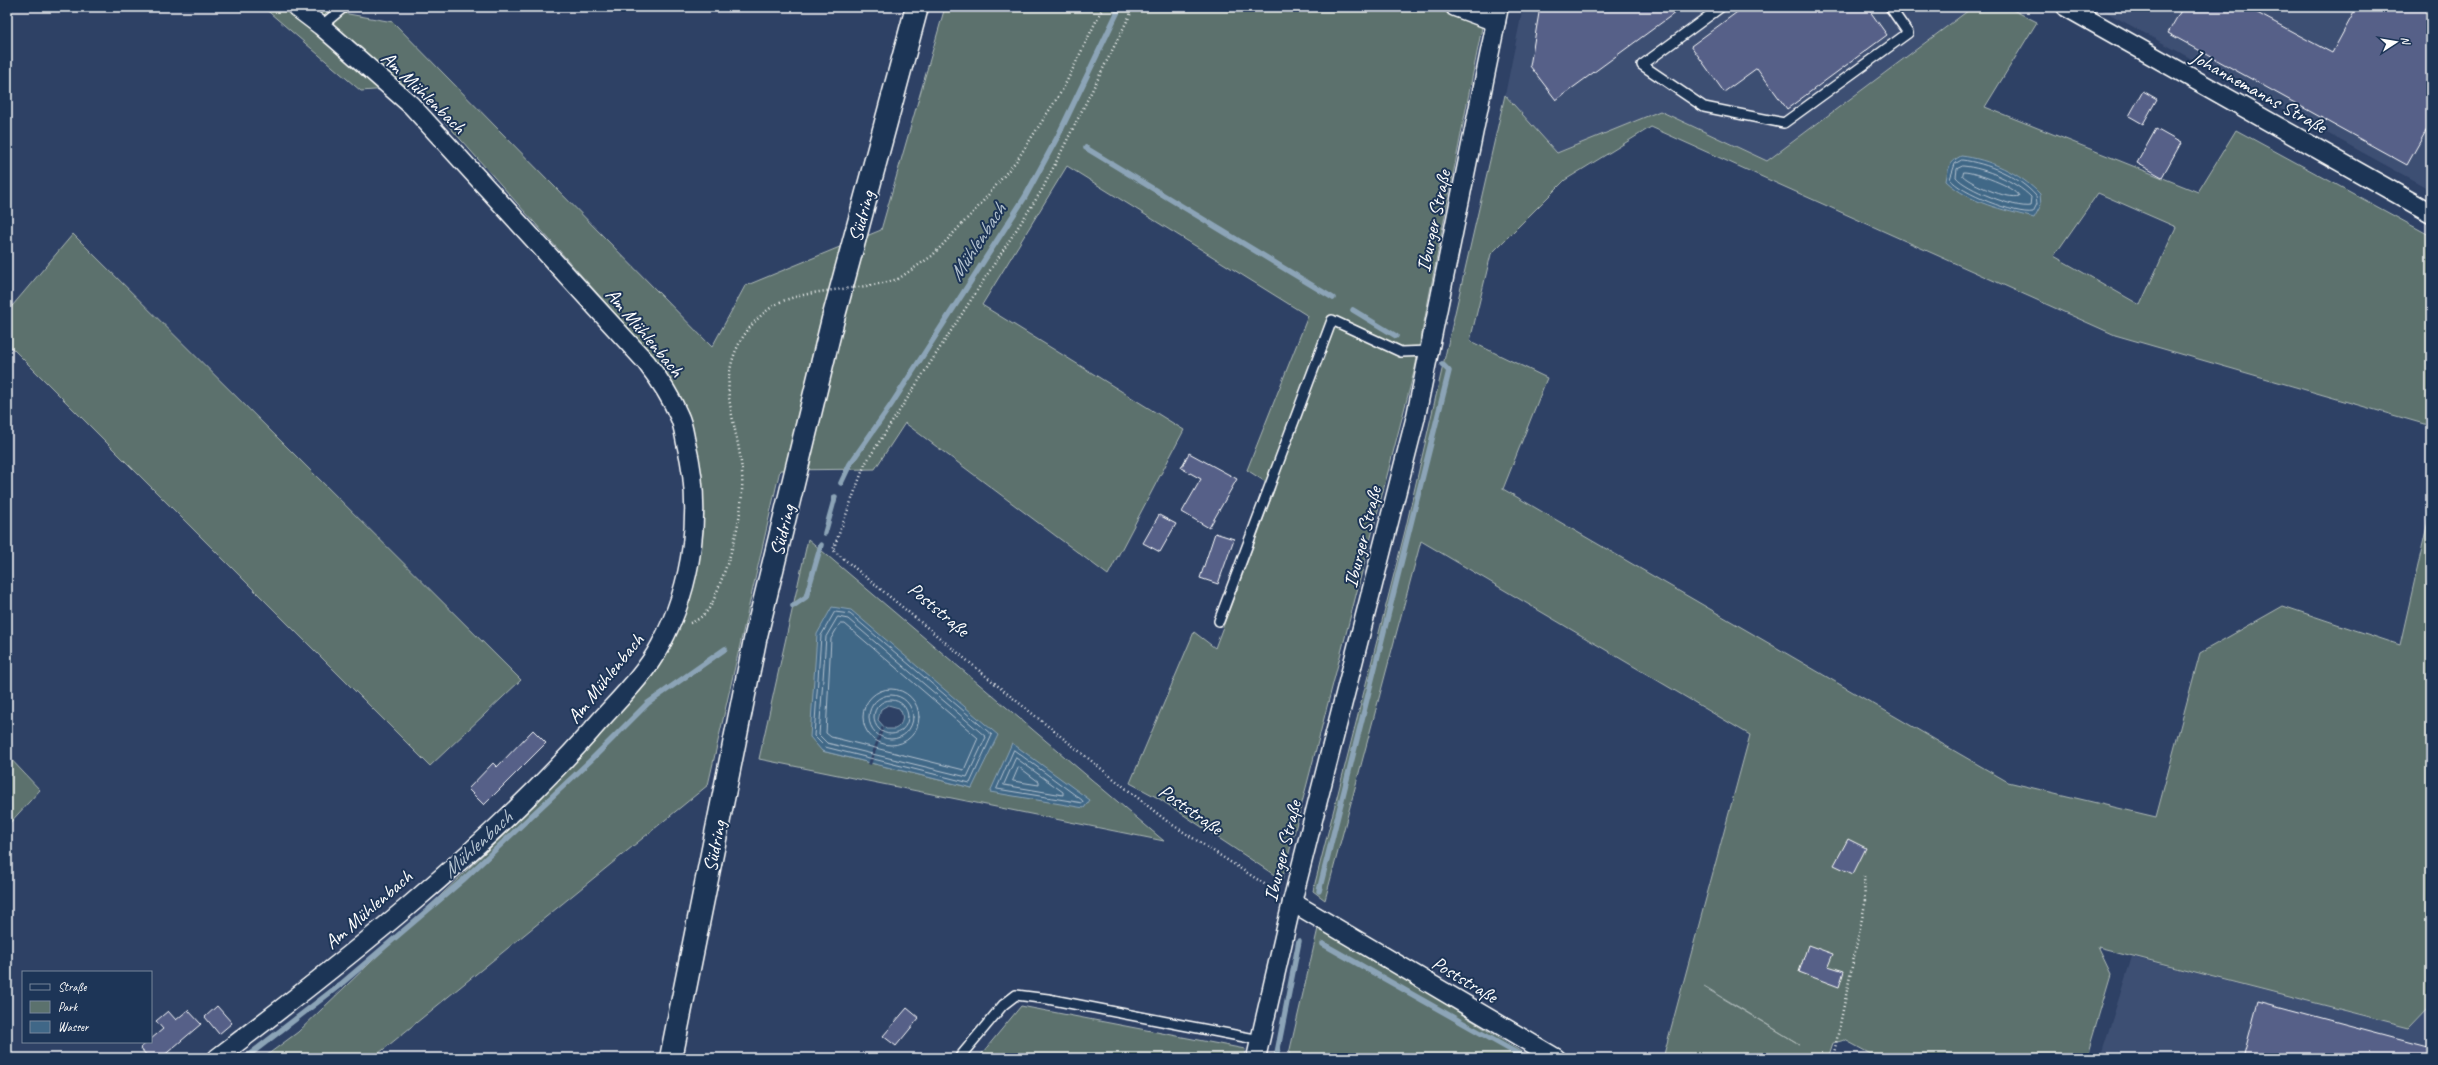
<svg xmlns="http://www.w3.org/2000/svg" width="2438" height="1065" viewBox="0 0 2438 1065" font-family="Caveat,sans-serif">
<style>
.built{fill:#3e4f73}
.green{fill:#5b716d;stroke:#adb8b6;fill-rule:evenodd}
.water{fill:#406787;stroke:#8ca4b7;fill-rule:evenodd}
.pier{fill:#2e4165}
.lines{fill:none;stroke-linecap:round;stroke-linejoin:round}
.shore{stroke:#b3c2cf;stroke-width:1}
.stream{stroke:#8ca4b7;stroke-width:5.5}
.building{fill:#576188;stroke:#fff}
.lane-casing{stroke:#fff;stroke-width:12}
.street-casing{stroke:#fff;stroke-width:21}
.secondary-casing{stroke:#fff;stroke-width:25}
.path{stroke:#fff;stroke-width:2.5;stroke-dasharray:1 3;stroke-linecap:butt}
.lane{stroke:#1d3557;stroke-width:9}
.street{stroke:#1d3557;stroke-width:18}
.secondary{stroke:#1d3557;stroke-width:22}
.path-bridge{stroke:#fff;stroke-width:2.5;stroke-dasharray:1 3;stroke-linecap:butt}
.labels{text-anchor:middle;stroke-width:4;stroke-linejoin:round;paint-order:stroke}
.street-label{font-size:20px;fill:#fff;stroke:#1d3557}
.water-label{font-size:21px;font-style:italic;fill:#b3c2cf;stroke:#1d3557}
</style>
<rect width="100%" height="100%" fill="#2e4165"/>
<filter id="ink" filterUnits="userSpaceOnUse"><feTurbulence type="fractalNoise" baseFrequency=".025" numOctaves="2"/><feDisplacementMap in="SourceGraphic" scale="8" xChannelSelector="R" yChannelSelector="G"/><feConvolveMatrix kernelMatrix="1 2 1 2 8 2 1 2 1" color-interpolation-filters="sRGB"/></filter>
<g filter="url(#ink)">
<g class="built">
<path d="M1523 7H1973L1767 161 1660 111 1557 153 1505 95Z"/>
<path d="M2097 7H2431V190Z"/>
<path d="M2132 957 2409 1027 2431 1004V1058H2100Z"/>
</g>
<g class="green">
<path d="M263 7H322L326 10 393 22 712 347 745 286 881 230 945 7H1486L1415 368 1282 880 1158 798 1130 783 1194 632 1215 648 1275 488 1247 470 1308 316 1067 166 982 305 1184 430 1108 575 905 423 875 469 780 470 708 785 373 1058H263L298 1032 537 803 597 737 671 645 699 547 702 494 652 355 414 87 361 91Z"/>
<path d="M1973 7H2007L2037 22 1985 107 2198 192 2236 130 2431 236V426L2115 335 1651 127 1565 180 1491 254 1470 341 1547 378 1503 489 2008 782 2156 817 2200 653 2283 606 2400 645 2431 508V1004L2409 1027 2098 947 2111 974 2086 1058H1878L1845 1040 1833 1043 1828 1058H1663L1750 735 1421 541 1325 900 1313 891 1405 531 1505 95 1557 153 1660 111 1767 161ZM2098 193 2176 227 2140 305 2054 256ZM1704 986 1799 1044 1704 987Z"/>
<path d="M73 234 521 680 430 766 7 343V312Z"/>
<path d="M808 539 1164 841 759 759ZM851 610 972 788 822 751ZM1011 743 1089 800 1084 808Z"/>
<path d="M7 755 40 790 7 826Z"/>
<path d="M1319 924 1531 1058H1288Z"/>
<path d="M1021 1006 1245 1049 1244 1058H978Z"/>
</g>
<g class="water">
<path d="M1961 156C1989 159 2020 173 2040 194L2041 205 2034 218C2002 209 1971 204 1946 181 1948 169 1949 162 1961 156Z"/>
<path d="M832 607 851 610 998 735 972 788 822 751 810 737 817 634ZM888 705 899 708C905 716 903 725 895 729H886L878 720 881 709Z"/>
<path d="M1012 743 1090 800 1084 808 990 792Z"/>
</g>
<path class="pier" d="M882 726 884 727 871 765 868 764Z"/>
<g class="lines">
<g class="shore">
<path d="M1962 160C1987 163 2019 176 2036 196L2037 204 2033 212C2016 215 1960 193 1950 179L1955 164Z"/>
<path d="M1963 166C1986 168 2015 181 2031 197L2030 206C2016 209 1965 189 1956 177L1957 169Z"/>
<path d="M1964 172C1975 172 2016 187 2019 196 2008 200 1971 184 1963 176Z"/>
<path d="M835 612 850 614 992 735 970 783 825 747 814 736 821 636Z"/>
<path d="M838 617 848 619 986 737 967 777 827 743 819 735 826 637Z"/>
<path d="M840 624H845L978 738 964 770 831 737 826 733 831 639Z"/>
<circle cx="891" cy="717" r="28"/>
<circle cx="891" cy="717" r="22"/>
<circle cx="891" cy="717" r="17"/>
<path d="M1014 750 1082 800 1083 803 997 789Z"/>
<path d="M1016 758 1063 792V795L1004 785Z"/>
<path d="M1019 767 1039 782V785L1013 781Z"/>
</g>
<g class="stream">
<path d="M1086 148 1333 298"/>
<path d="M1353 310 1396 336"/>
<path d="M841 483 850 464 891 405 1025 197 1058 136 1120 7"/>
<path d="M825 533 835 497"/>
<path d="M793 606 806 597 821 545"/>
<path d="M1319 891 1449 371 1442 364"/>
<path d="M1323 944 1525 1058"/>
<path d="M245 1058 341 984 463 880 590 761 648 703 725 649"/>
<path d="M1276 1058 1299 941"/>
</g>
</g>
<g class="building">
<path d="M1540 7H1683L1556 100 1530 66Z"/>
<path d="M1744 7H1867L1887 35 1787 109 1757 68 1724 92 1691 46Z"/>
<path d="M2183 7H2246L2332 53 2357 7H2431V122L2407 165 2168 33Z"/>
<path d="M2143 91 2157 99 2143 124 2129 116Z"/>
<path d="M2156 129 2181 143 2162 177 2137 163Z"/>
<path d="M1189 453 1237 479 1209 528 1182 512 1201 479 1181 468Z"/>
<path d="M1159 515 1176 524 1160 552 1143 543Z"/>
<path d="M1215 533 1234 539 1218 584 1200 578Z"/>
<path d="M533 730 546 743 484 805 468 789 493 763 497 767Z"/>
<path d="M1848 839 1866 848 1853 874 1834 865Z"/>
<path d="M1808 945 1833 954 1828 966 1844 971 1839 987 1799 972Z"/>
<path d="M2258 1002 2431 1048V1058H2243Z"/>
<path d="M217 1006 232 1023 219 1034 205 1017Z"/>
<path d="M907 1008 919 1018 896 1046 883 1036Z"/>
<path d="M188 1010 201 1024 161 1058H149L140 1048 148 1042H151V1039L163 1029 156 1021 168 1011 176 1020Z"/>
</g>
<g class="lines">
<g class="lane-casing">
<g id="lane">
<path d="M1721 7 1642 65 1704 107 1784 123 1908 33 1890 7"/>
<path d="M321 26 344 7"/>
<path d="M1219 621 1332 320 1401 352 1429 351"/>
<path d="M959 1058 1003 1005 1016 995 1048 999 1260 1040"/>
</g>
</g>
<g class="street-casing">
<g id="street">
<path d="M1455 7 1496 22"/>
<path d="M2066 7 2431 213"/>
<path d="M1292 902 1556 1058"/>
<path d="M217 1058C346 960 483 852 591 731 614 704 643 678 660 646 693 585 703 510 686 443 684 434 683 424 679 416 671 397 659 379 646 362L411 105 321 26 296 7"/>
<path d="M1256 1058 1292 902 1416 416 1499 7"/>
</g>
</g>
<g class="secondary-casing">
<path id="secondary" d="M671 1058 755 640 833 319 917 7"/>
</g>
<g class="path">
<path d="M1134 7 1042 190 865 464 833 550 1009 695 1168 822 1277 892"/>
<path d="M898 279 932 256 979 206 1017 160 1063 89 1103 7"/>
<path d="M690 623C710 616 714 599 721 581 734 547 744 510 742 472 740 446 732 422 729 397 725 357 746 321 780 302"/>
<path d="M1833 1058 1865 904 1864 875"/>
</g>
<use href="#lane" class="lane"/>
<use href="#street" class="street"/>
<use href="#secondary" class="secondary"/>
<path class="path-bridge" d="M780 302C818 287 860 291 898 279"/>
</g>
</g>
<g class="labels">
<g class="street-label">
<text transform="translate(2259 91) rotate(29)" y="7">Johannemanns Straße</text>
<text transform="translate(424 92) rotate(44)" y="7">Am Mühlenbach</text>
<text transform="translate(861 216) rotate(-75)" y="7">Südring</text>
<text transform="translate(1433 221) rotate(-78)" y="7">Iburger Straße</text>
<text transform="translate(645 332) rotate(50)" y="7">Am Mühlenbach</text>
<text transform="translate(782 530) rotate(-76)" y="7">Südring</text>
<text transform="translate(1362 537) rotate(-76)" y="7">Iburger Straße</text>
<text transform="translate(939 609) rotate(40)" y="7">Poststraße</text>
<text transform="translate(605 678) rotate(-51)" y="7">Am Mühlenbach</text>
<text transform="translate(1191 809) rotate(35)" y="7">Poststraße</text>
<text transform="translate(714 846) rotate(-79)" y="7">Südring</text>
<text transform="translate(1282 851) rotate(-76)" y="7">Iburger Straße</text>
<text transform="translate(368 909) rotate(-41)" y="7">Am Mühlenbach</text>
<text transform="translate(1465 979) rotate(31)" y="7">Poststraße</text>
</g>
<g class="water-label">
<text transform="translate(977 242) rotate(-57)" y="7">Mühlenbach</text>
<text transform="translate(477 844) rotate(-43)" y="7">Mühlenbach</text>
</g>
</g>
<rect width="2438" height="1065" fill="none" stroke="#1d3557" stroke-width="24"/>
<rect x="12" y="12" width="2414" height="1041" fill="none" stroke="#fff" stroke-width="1.5" filter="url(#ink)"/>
<rect x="22" y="971" width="130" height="72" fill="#1d3557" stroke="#77869a"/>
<rect x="30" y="984" width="20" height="6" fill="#1d3557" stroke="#77869a"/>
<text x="58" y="991" font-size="12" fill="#ffffff">Straße</text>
<rect x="30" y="1001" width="20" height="12" fill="#5b716d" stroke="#77869a"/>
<text x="58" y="1011" font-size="12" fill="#ffffff">Park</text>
<rect x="30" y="1021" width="20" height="12" fill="#406787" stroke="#77869a"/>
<text x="58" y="1031" font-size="12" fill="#ffffff">Wasser</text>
<g transform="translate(2396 42) rotate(78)" stroke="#1d3557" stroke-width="3" paint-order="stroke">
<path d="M0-3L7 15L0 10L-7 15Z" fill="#ffffff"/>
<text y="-6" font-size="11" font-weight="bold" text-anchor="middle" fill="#ffffff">N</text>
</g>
</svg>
